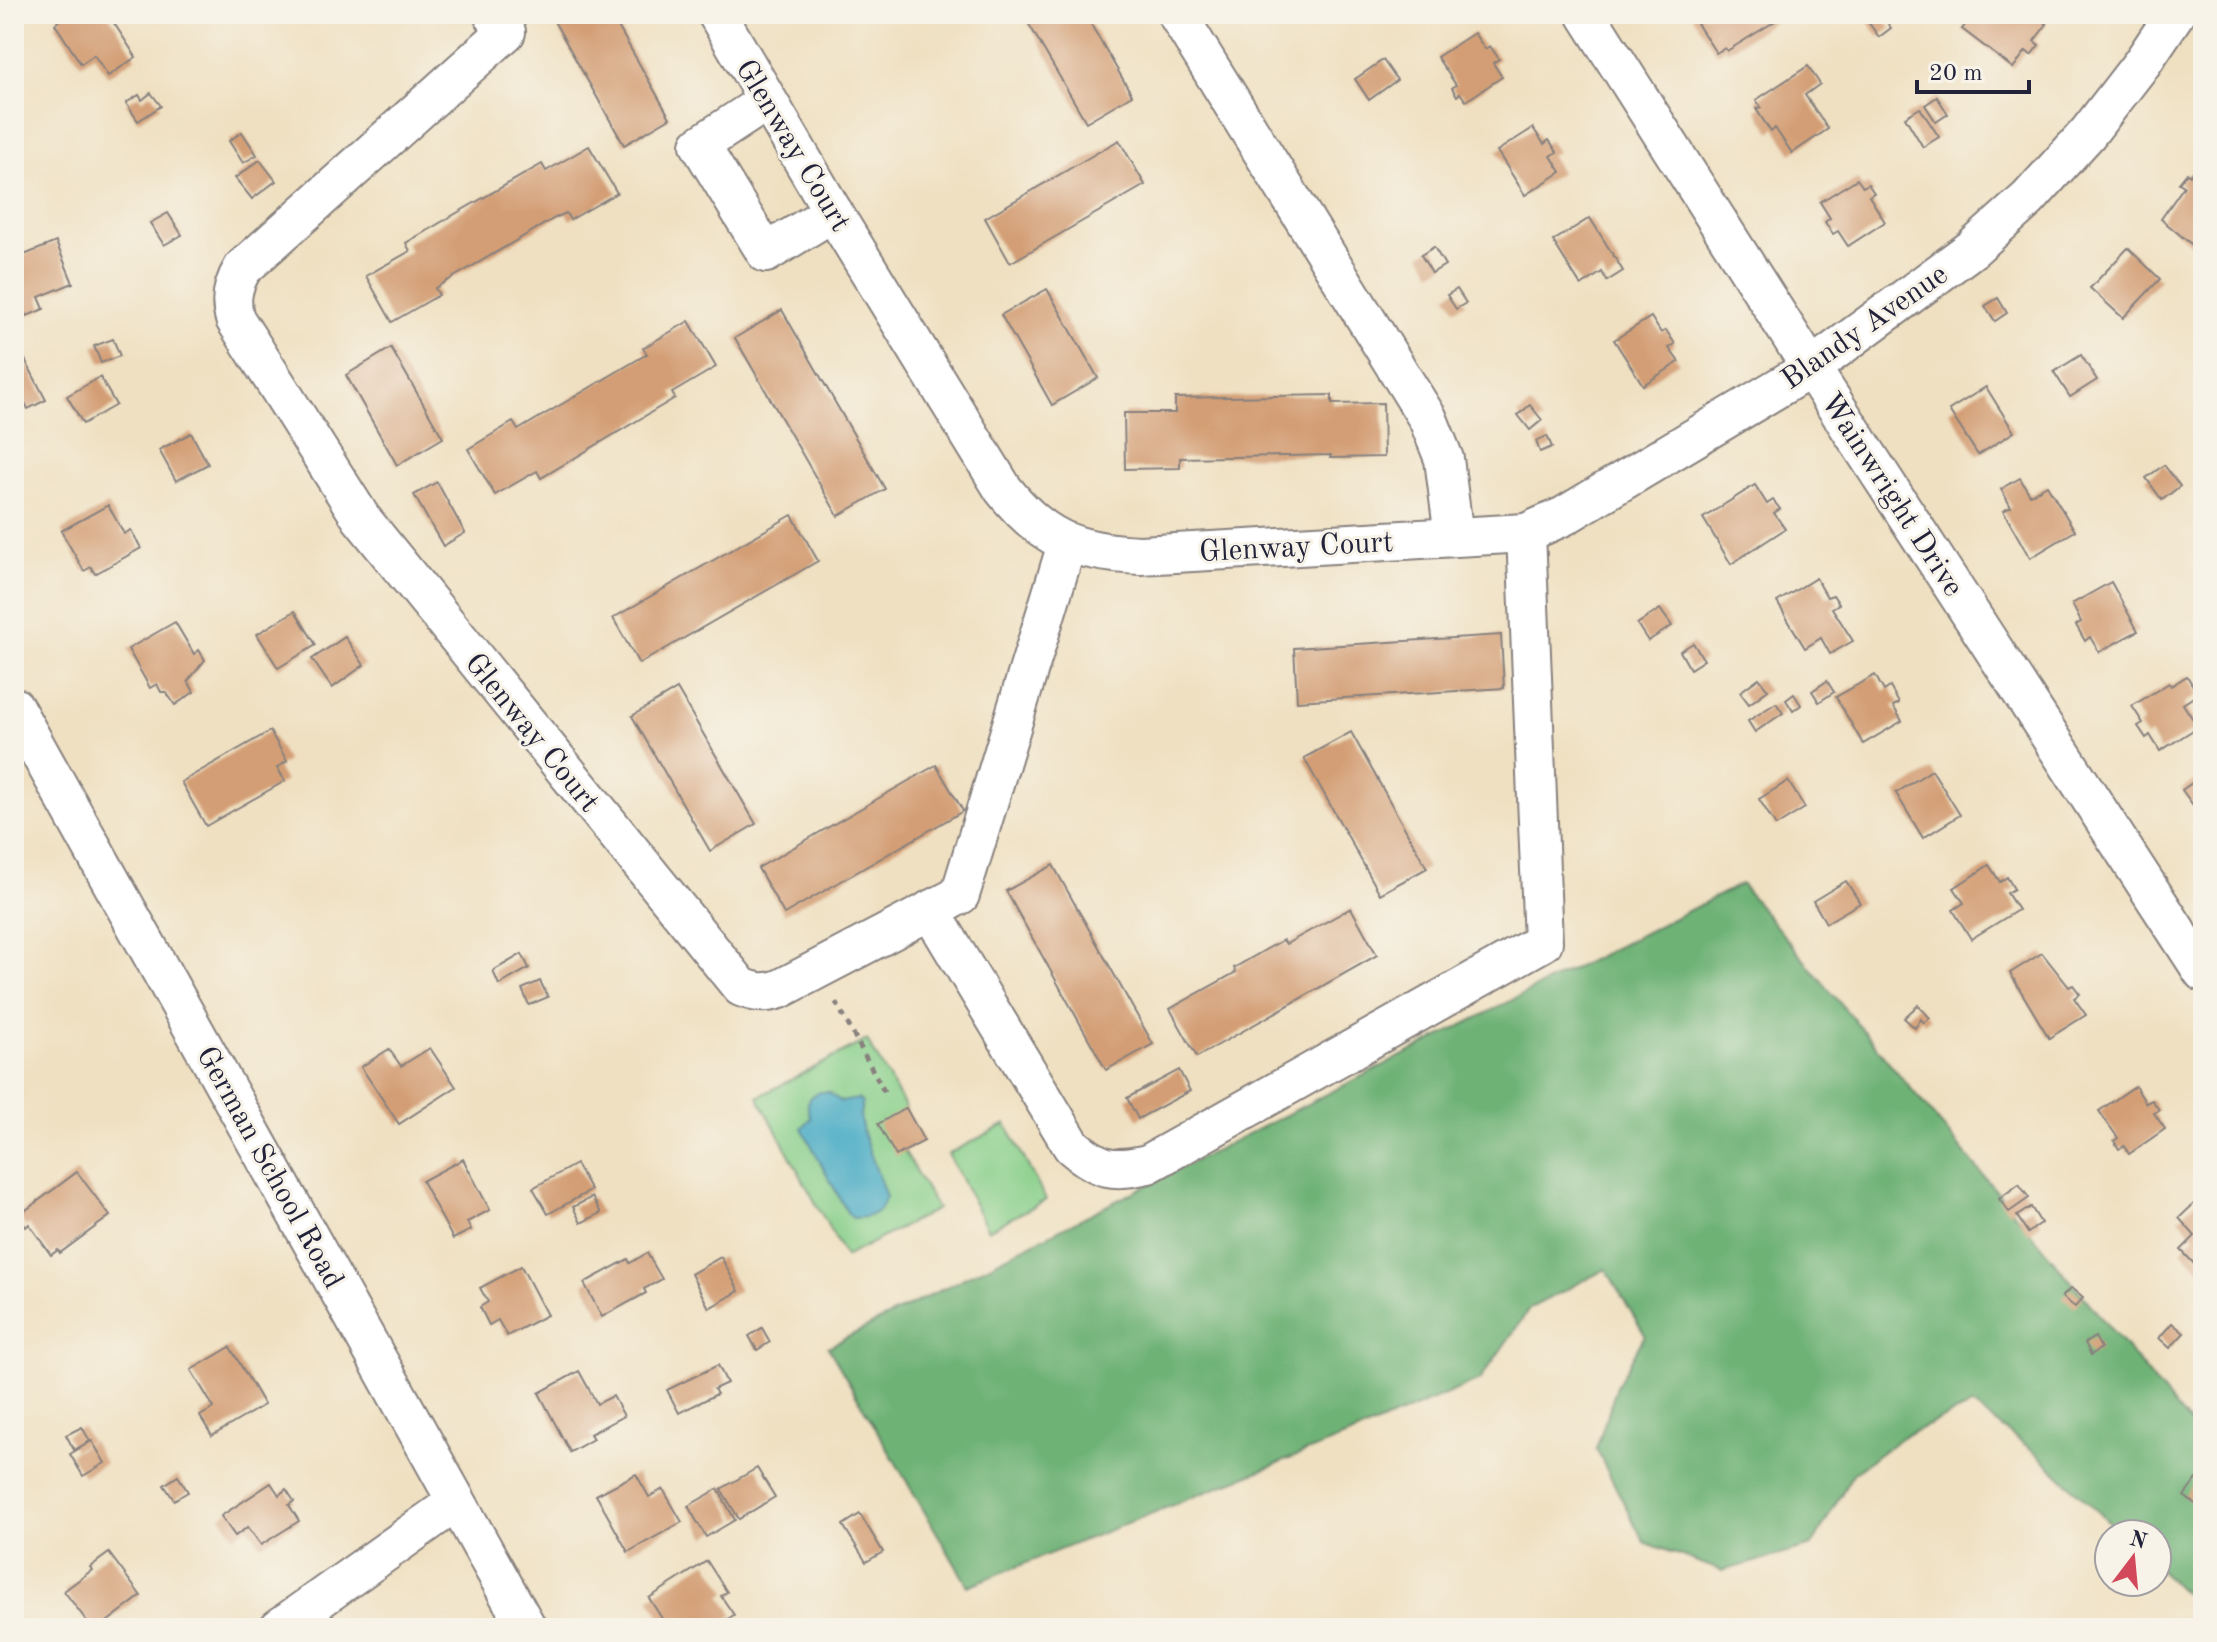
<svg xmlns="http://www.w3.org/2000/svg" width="2217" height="1642" viewBox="0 0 2217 1642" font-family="'Old Standard TT',serif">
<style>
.green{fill:#88cf8a;stroke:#557862;stroke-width:2}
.forest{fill:#6eb276;stroke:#486a58;stroke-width:2}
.water{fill:#46abc5;stroke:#346680;stroke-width:2}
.building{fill:#d39e75}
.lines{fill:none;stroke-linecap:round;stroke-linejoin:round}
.minor-casing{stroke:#88817e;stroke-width:42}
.path{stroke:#88817e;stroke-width:5;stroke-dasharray:6 6;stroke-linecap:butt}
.minor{stroke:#fff;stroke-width:38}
.labels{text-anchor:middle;stroke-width:6;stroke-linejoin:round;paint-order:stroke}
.street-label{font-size:30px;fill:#22223b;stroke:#f7f3e8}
</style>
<rect width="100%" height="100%" fill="#f7f3e8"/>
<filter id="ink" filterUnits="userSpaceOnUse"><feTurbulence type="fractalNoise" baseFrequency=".0125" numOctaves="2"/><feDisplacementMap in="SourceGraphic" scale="16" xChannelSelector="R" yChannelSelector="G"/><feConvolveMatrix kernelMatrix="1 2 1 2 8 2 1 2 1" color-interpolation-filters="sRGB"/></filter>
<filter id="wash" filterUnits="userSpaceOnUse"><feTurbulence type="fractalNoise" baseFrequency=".006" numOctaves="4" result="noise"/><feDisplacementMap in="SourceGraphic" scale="32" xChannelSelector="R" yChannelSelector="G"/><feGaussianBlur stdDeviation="1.8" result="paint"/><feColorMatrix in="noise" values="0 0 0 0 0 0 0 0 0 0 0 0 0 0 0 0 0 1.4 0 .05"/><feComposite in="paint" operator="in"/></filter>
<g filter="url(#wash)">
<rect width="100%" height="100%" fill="#efe0c1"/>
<g class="green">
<path d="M867 1040 906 1108 905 1152 937 1209 845 1257 758 1097Z"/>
<path d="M1006 1124 1046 1200 988 1230 948 1154Z"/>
</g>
<path class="forest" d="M1741 884 2203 1440V1619L2200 1608 2157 1567V1534H2122L2036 1453 1972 1405 1902 1437 1853 1473 1812 1546 1722 1571 1644 1542 1596 1449 1617 1386 1645 1335 1606 1269 1530 1308 1480 1380 1360 1431 968 1586 828 1347Z"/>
<path class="water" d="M821 1092H828L841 1102 858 1099 862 1102 860 1116 863 1133 886 1197C880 1214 870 1218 853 1218L848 1214 802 1128 811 1118C805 1105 807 1096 821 1092Z"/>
<g id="blocks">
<g class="building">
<path d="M57 14H108L136 57 108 76 94 55 81 64 55 24 60 20Z"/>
<path d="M550 14H611L670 118 624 145Z"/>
<path d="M1023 14H1085L1132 95 1086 122Z"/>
<path d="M1691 14H1773L1777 20 1727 51 1725 48 1716 53Z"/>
<path d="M1874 14H1881L1891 28 1879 37 1866 19Z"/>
<path d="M1974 14H2033L2047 24 2034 41 2039 45 2031 55 2026 51 2013 68 1962 29Z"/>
<path d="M1474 33 1485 49 1490 46 1499 59 1493 63 1502 77 1466 101 1460 93 1457 96 1452 88 1456 85 1437 57Z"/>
<path d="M1383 60 1397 80 1369 100 1355 79Z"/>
<path d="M1808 66 1820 84 1805 95 1828 129 1792 153 1775 128 1771 132 1756 109 1761 107 1756 100Z"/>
<path d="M151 93 161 106 138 121 126 103 139 95 142 100Z"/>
<path d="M1937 97 1948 114 1936 122 1925 105Z"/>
<path d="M1920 108 1939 137 1923 147 1905 117Z"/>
<path d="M1533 128 1544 144 1549 140 1557 152 1551 156 1561 172 1525 195 1497 151Z"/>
<path d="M242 132 257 155 243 163 229 141Z"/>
<path d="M1119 140 1145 185 1010 263 985 218Z"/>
<path d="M589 146 617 193 570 220 566 213 555 218 435 288 439 295 392 322 366 276 410 251 406 243 450 217 542 164 546 171Z"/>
<path d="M260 160 276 181 252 199 235 178Z"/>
<path d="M2203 160V230L2191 244 2161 219 2184 186 2179 183 2187 173 2190 175Z"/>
<path d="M1857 179 1863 187 1868 184 1874 193 1869 196 1885 222 1848 246 1838 231 1833 234 1825 222 1830 218 1820 202Z"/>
<path d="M168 213 182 235 164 245 150 223Z"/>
<path d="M1590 218 1623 271 1607 281 1602 272 1581 286 1553 241Z"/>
<path d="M56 242 73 283 39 297 44 309 27 316 14 285V259Z"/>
<path d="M1434 247 1445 265 1432 273 1421 255Z"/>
<path d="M2128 248 2160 279 2123 318 2090 288Z"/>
<path d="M1047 289 1098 378 1052 405 1001 315Z"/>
<path d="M1457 289 1466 303 1456 309 1447 295Z"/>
<path d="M1998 298 2007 313 1995 321 1985 306Z"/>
<path d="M782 310 885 489 838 516 735 338Z"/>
<path d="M1651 317 1661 333 1666 330 1675 344 1669 348 1679 362 1643 385 1614 340Z"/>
<path d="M689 321 716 367 672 393 675 398 541 478 537 471 495 495 468 449 513 422 518 430 647 354 643 348Z"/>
<path d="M113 339 120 356 101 363 94 346Z"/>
<path d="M17 344 46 400 28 409 19 391 14 393V345Z"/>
<path d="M391 348 443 438 397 465 346 375Z"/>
<path d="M2081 355 2097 380 2070 397 2054 372Z"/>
<path d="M100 377 116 405 83 424 67 396Z"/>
<path d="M1986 387 2014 432 1978 455 1949 410Z"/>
<path d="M1332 395V404L1383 403 1384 457 1330 458 1331 455 1180 458V468L1125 469 1124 413H1175V398Z"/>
<path d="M1530 405 1542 420 1530 430 1518 415Z"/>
<path d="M191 433 208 464 176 481 159 450Z"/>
<path d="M1547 436 1552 447 1540 452 1536 441Z"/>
<path d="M2164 465 2180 486 2162 500 2146 478Z"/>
<path d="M2020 478 2030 495 2047 485 2075 531 2030 558 2003 511 2011 507 2001 489Z"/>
<path d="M437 482 465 533 443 546 414 495Z"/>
<path d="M1755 485 1767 504 1773 500 1780 509 1774 513 1785 529 1731 564 1703 518Z"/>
<path d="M108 505 124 534 131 530 141 548 95 574 91 567 84 571 61 531Z"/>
<path d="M792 515 818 561 639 664 613 618Z"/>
<path d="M1816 578 1827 597 1833 595 1839 604 1832 608 1853 641 1830 654 1821 638 1805 648 1777 602Z"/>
<path d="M2111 582 2138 631 2099 652 2090 637 2085 641 2076 625 2081 622 2072 604Z"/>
<path d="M1660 609 1672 626 1648 641 1637 624Z"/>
<path d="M295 611 316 645 278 668 257 634Z"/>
<path d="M175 622 194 654 199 650 205 660 188 681 194 692 175 705 166 692H161L157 684 150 688 128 649Z"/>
<path d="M1501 635 1504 688 1297 701 1294 648Z"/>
<path d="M345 637 364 665 332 688 312 659Z"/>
<path d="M1693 643 1704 660 1690 669 1680 651Z"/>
<path d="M1875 675 1884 691 1890 687 1899 703 1893 706 1902 721 1863 744 1836 697Z"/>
<path d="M2187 676 2198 694 2183 704 2198 727 2160 751 2150 735 2146 738 2138 726 2143 723 2132 706 2169 683 2171 686Z"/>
<path d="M1759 678 1768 690 1749 704 1740 692Z"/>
<path d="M1827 681 1834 692 1819 702 1812 691Z"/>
<path d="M677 689 756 824 710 851 632 716Z"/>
<path d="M1794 694 1801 705 1793 711 1786 700Z"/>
<path d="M1776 703 1783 713 1755 732 1748 721Z"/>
<path d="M270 731 287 761 277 768 285 781 206 826 181 782Z"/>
<path d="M1351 732 1427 868 1380 894 1304 758Z"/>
<path d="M936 765 963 811 784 914 758 868Z"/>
<path d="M1932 770 1960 815 1923 838 1896 793Z"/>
<path d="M2203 775V819L2182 790Z"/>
<path d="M1788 781 1805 808 1776 826 1759 799Z"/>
<path d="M1053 865 1153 1044 1106 1070 1006 891Z"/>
<path d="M1989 865 2000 882 2007 877 2014 889 2007 893 2018 910 1971 939 1953 910 1964 903 1954 888Z"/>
<path d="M1846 881 1860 903 1826 923 1813 901Z"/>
<path d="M1351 908 1377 955 1197 1057 1170 1009 1236 972 1234 968 1265 950 1283 940 1286 944Z"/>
<path d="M2042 953 2069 987 2073 985 2080 994 2074 998 2086 1015 2049 1038 2010 973Z"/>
<path d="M522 954 529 968 499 985 493 971Z"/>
<path d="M540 981 548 997 529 1005 522 989Z"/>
<path d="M1918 1005 1930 1018 1924 1023 1921 1019 1915 1028 1904 1018Z"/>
<path d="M430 1048 456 1087 399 1124 361 1067 389 1049 401 1066Z"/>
<path d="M1179 1070 1190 1091 1138 1119 1127 1098Z"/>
<path d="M2135 1086 2146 1103 2152 1100 2159 1110 2154 1113 2165 1129 2129 1154 2124 1146 2119 1149 2114 1141 2118 1138 2099 1111Z"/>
<path d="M906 1108 924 1141 896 1156 878 1124Z"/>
<path d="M463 1159 490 1210 467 1222 471 1230 453 1239 422 1181Z"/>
<path d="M576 1164 591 1190 548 1214 533 1188Z"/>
<path d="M77 1172 110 1216 60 1253 58 1250 51 1255 29 1224 26 1227 18 1216Z"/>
<path d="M2019 1184 2029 1198 2009 1212 1999 1199Z"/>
<path d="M2203 1195V1267L2200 1270 2181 1250 2195 1236 2179 1218Z"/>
<path d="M592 1197 601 1213 581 1223 573 1207Z"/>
<path d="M2031 1207 2041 1223 2028 1233 2017 1216Z"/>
<path d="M647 1253 662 1279 644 1289 646 1293 602 1317 584 1283 628 1259 630 1263Z"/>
<path d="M721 1257 739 1291 709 1308 691 1274Z"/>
<path d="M521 1266 547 1315 507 1336 498 1320 489 1325 480 1307 488 1302 480 1288Z"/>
<path d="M2071 1288 2083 1298 2075 1307 2062 1297Z"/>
<path d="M2172 1323 2184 1333 2170 1348 2159 1338Z"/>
<path d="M762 1328 770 1342 757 1350 749 1336Z"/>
<path d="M2095 1337 2101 1348 2091 1355 2085 1343Z"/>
<path d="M230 1347 264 1405 212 1436 200 1416 214 1408 191 1370Z"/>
<path d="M718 1365 727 1383 714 1389 717 1394 679 1413 667 1390Z"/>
<path d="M579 1371 597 1404 613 1396 624 1416 590 1434 593 1439 570 1452 539 1393Z"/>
<path d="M82 1427 90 1441 74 1450 66 1435Z"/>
<path d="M92 1441 105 1463 83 1476 70 1454Z"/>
<path d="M757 1468 775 1497 739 1519 721 1489Z"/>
<path d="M636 1474 649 1497 663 1489 682 1522 628 1552 596 1495Z"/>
<path d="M178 1476 188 1492 174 1500 164 1485Z"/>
<path d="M2197 1479 2203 1483V1500L2198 1506 2184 1496Z"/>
<path d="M271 1483 279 1495 286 1489 294 1501 289 1505 299 1521 261 1545 248 1527 235 1536 221 1516Z"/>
<path d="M718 1489 735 1520 706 1537 688 1506Z"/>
<path d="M860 1514 883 1552 866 1562 843 1525Z"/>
<path d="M109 1553 141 1596 99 1628H92L64 1591 92 1570 90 1567Z"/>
<path d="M707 1561 727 1592 721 1596 734 1615 713 1628H668L649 1598Z"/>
</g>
</g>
</g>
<g filter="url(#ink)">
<use href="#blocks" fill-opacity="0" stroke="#88817e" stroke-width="2"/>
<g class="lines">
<g class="minor-casing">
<g id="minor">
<path d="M493 14 506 32 243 268C233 284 229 300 235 319L361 518 741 987C756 993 765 994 780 989L960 895 1067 544"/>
<path d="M717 14 833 212 1003 489C1043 540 1076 552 1140 555L1526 533 1564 516 1811 368 1972 249 2028 199 2088 133 2142 63 2175 14"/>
<path d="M1177 14 1428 419 1444 459 1454 537"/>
<path d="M1586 14 1811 368 2203 972"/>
<path d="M767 101 700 145 766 253 833 212"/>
<path d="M14 707 527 1628"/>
<path d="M930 910 1072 1146C1100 1170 1113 1172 1148 1164L1543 942 1526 533"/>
<path d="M279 1628 456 1502"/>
</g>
</g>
<path class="path" d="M836 1002 886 1095"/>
<use href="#minor" class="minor"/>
</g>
</g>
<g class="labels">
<g class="street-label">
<text transform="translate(794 145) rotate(59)" y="10">Glenway Court</text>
<text transform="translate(1864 326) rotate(-35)" y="10">Blandy Avenue</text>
<text transform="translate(1893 494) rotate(57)" y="10">Wainwright Drive</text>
<text transform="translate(1296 546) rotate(-3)" y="10">Glenway Court</text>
<text transform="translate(533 732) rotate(51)" y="10">Glenway Court</text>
<text transform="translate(271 1167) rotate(61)" y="10">German School Road</text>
</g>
</g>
<rect width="2217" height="1642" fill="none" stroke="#f7f3e8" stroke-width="48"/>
<g transform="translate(2133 1558) rotate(16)"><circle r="38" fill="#f7f3e8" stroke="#a29fa3" stroke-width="2"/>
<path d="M0-6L14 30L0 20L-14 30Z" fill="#d1495b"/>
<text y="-12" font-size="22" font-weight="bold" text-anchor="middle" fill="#22223b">N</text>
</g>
<path d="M1917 80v12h112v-12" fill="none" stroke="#22223b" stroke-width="4"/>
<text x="1929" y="80" font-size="24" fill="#22223b" stroke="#f7f3e8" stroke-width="6" paint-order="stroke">20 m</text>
</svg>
